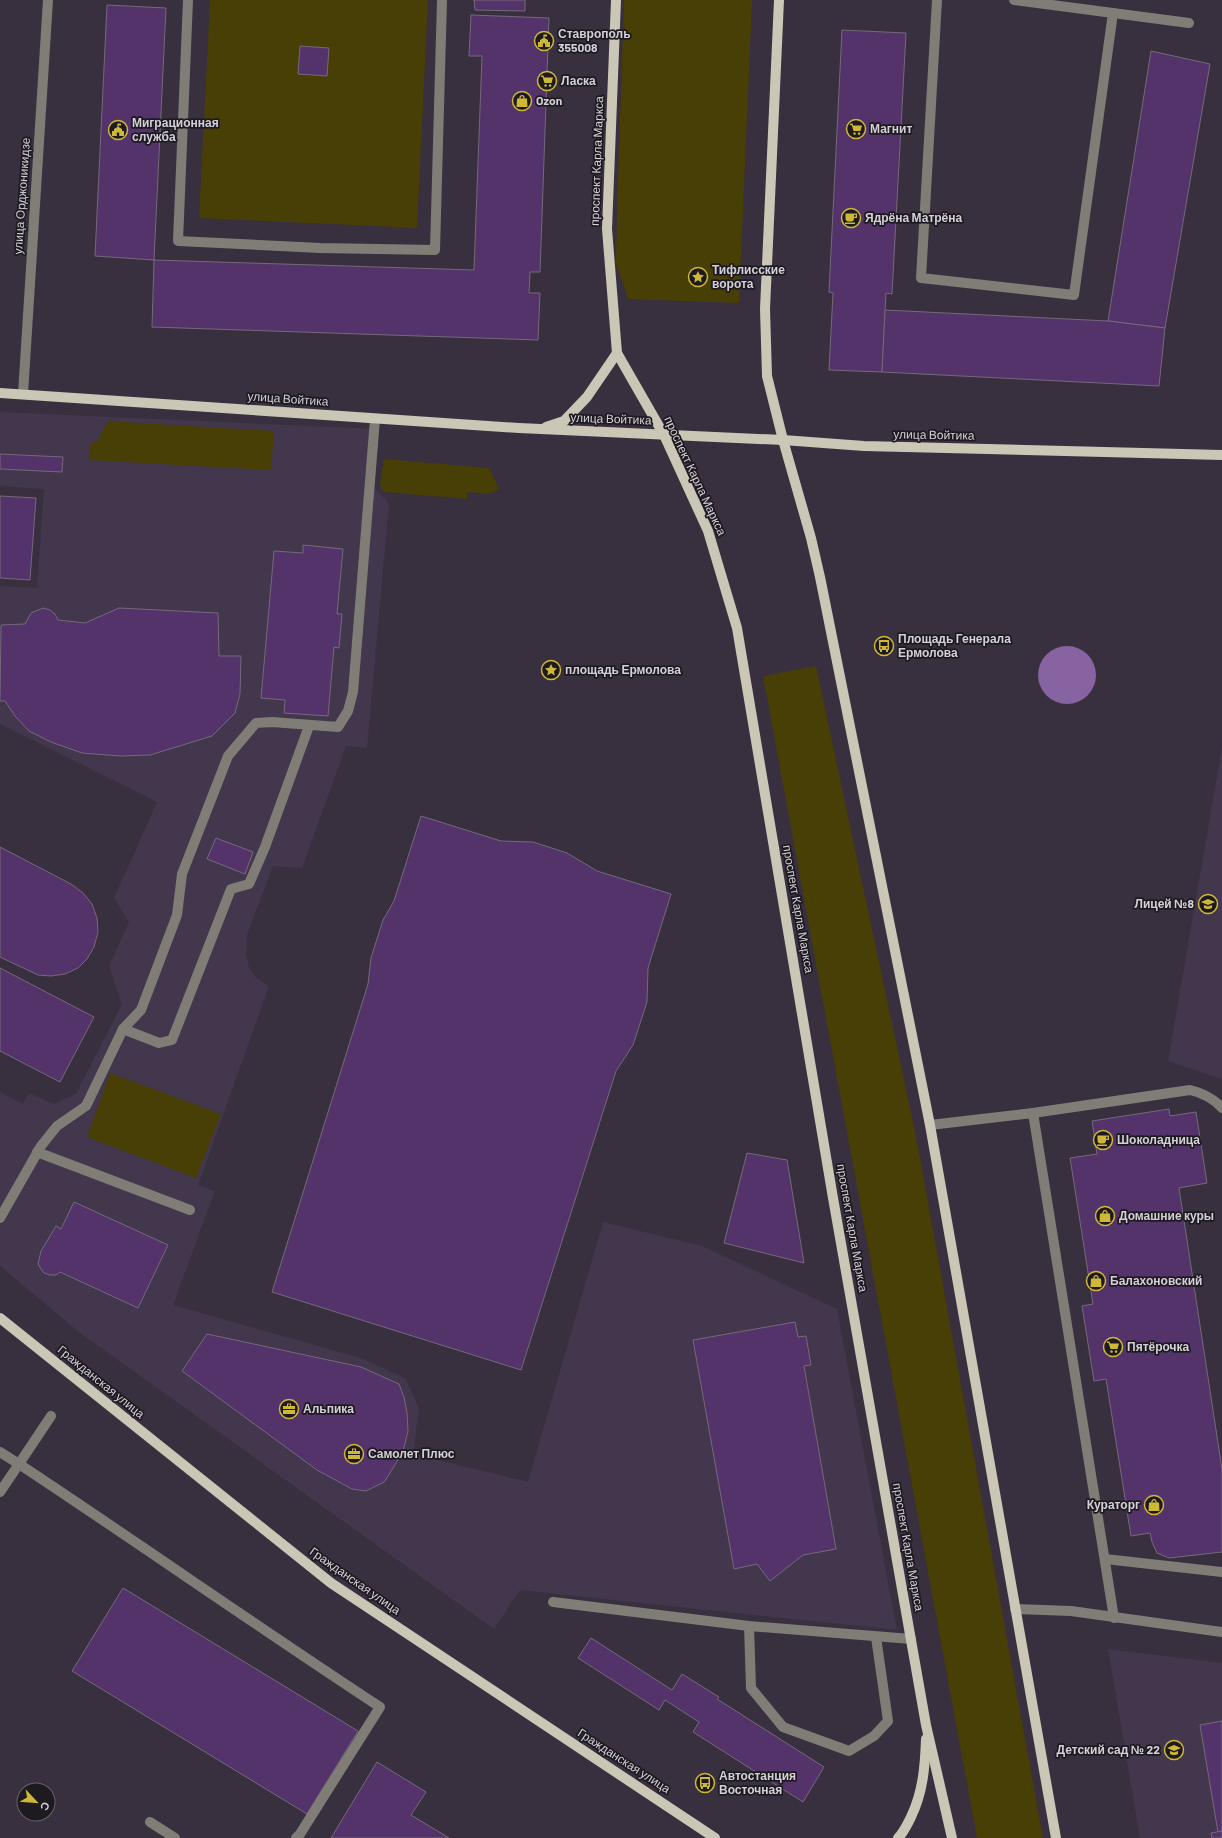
<svg xmlns="http://www.w3.org/2000/svg" width="1222" height="1838" viewBox="0 0 1222 1838" font-family="Barlow,sans-serif">
<style>
.built{fill:#42374c}
.green{fill:#483f06}
.water{fill:#8764a1}
.building{fill:#54336b;stroke:#736a7a}
.lines{fill:none;stroke-linecap:round;stroke-linejoin:round}
.minor{stroke:#7f7d75;stroke-width:10}
.major{stroke:#cac7b6;stroke-width:10}
.labels{text-anchor:middle;stroke-width:3.5;stroke-linejoin:round;paint-order:stroke}
.poi-label{font-size:12px;font-weight:bold;fill:#d4cfd8;stroke:#1d1a20;text-anchor:start}
.street-label{font-size:12px;fill:#d4cfd8;stroke:#1d1a20}
</style>
<rect width="100%" height="100%" fill="#38303f"/>
<g class="built">
<path d="M0 412 377 429 372 485 389 504 367 748 346 746 302 868 273 866 247 935 246 954 249 968 256 978 269 986 198 1185 215 1191 173 1305 361 1358 405 1378 419 1408 413 1454 528 1482 603 1222 702 1246 837 1309 897 1630 520 1590 494 1629 80 1333 0 1266V1092L23 1104 29 1093 54 1104 76 1094 122 1004 109 966 129 922 114 898 157 802 0 724V586L37 588 44 489 0 486Z"/>
<path d="M1222 747V1079L1168 1061Z"/>
<path d="M1108 1649 1222 1663V1838H1140Z"/>
</g>
<g class="green">
<path d="M210 0H428L417 228 199 218Z"/>
<path d="M624 0H752L739 303 628 299 616 263 617 211Z"/>
<path d="M108 421 274 431 271 470 89 460V445L97 441Z"/>
<path d="M384 459 489 468 499 489 489 494 467 492V499L384 492 380 484Z"/>
<path d="M816 666 916 1136 1043 1838H977L763 676Z"/>
<path d="M110 1073 221 1114 196 1178 87 1137Z"/>
</g>
<circle class="water" cx="1067" cy="675" r="29"/>
<g class="building">
<path d="M474 0H525V11L475 10Z"/>
<path d="M107 5 166 8 154 260 95 256Z"/>
<path d="M471 15 549 18 540 272H530L529 293H540L538 340 152 327 154 260 474 270 482 56H469Z"/>
<path d="M842 30 906 33 892 294 886 293 882 372 829 370 833 293 829 292Z"/>
<path d="M300 46 329 48 327 76 298 74Z"/>
<path d="M1151 51 1210 64 1165 328 1108 321Z"/>
<path d="M885 310 1108 321 1165 328 1159 386 882 372Z"/>
<path d="M0 454 63 457 62 472 0 469Z"/>
<path d="M0 496 36 498 30 580 0 578Z"/>
<path d="M303 545 343 549 337 614H342L339 648 334 647 328 716 284 713 285 700 261 698 274 551 303 553Z"/>
<path d="M43 608 50 610 55 614 58 620 85 623 119 608 218 613 219 656H241L240 694 235 713 212 736 150 755 120 756 82 753 51 742 29 731 15 716 5 701H0L1 625 25 624 31 613Z"/>
<path d="M421 816 501 841 533 842 567 853 597 871 671 894 648 968 647 1002 633 1045 616 1071 521 1370 272 1292 368 984 371 958 383 920 394 901Z"/>
<path d="M216 838 253 852 245 874 207 859Z"/>
<path d="M0 847 71 884 83 893 92 904 97 918 98 932 94 947 87 959 78 968 65 974 51 976 38 975 0 957Z"/>
<path d="M0 968 94 1017 60 1082 0 1051Z"/>
<path d="M1169 1109 1170 1116 1196 1112 1207 1183 1179 1188 1222 1469V1552L1169 1558 1157 1553 1152 1542 1150 1533 1131 1536 1106 1379 1094 1381 1082 1306 1093 1304 1070 1158 1097 1154 1092 1121Z"/>
<path d="M747 1153 787 1160 804 1263 724 1243Z"/>
<path d="M74 1202 168 1245 138 1308 60 1272 56 1275H50L44 1273 41 1269 38 1264 41 1251 56 1226 61 1229Z"/>
<path d="M795 1322 798 1337 806 1336 811 1365 804 1366 836 1549 803 1555 770 1581 757 1564 734 1569 693 1340Z"/>
<path d="M207 1334 361 1367 399 1384 404 1397 407 1413 408 1431 403 1451 390 1473 384 1482 366 1491 352 1489 317 1470 182 1371Z"/>
<path d="M123 1588 358 1731 307 1814 72 1671Z"/>
<path d="M591 1638 672 1690 682 1674 719 1697 717 1699 824 1767 803 1802 693 1732 699 1722 665 1700 659 1710 578 1658Z"/>
<path d="M1222 1721V1831L1218 1832 1200 1725Z"/>
<path d="M377 1762 426 1792 411 1815 449 1838H331Z"/>
<path d="M1222 1831V1838H1212L1211 1833Z"/>
</g>
<g class="lines">
<g class="minor">
<path d="M188 0 178 241 320 248 435 250 442 0"/>
<path d="M937 0 921 278 1074 295 1113 13"/>
<path d="M1014 0 1189 23"/>
<path d="M23 394 48 0"/>
<path d="M123 1029 159 1043 172 1040 231 889 249 884 265 847 309 726"/>
<path d="M1033 1113 1190 1090C1203 1093 1213 1098 1222 1108"/>
<path d="M930 1125 1033 1113 1114 1618"/>
<path d="M37 1152 190 1210"/>
<path d="M0 1218 41 1146 57 1126 86 1106 123 1029 141 1010 177 915 182 874 228 756 256 723 272 722 338 727 348 711 353 692 375 419"/>
<path d="M51 1416 19 1464C140 1544 258 1627 380 1707L300 1834 296 1838"/>
<path d="M0 1452 19 1464 0 1492"/>
<path d="M1105 1559 1222 1572"/>
<path d="M553 1602 749 1626 911 1639"/>
<path d="M1015 1609 1071 1611 1222 1632"/>
<path d="M749 1626 751 1688 783 1727 849 1751 874 1736 888 1721 876 1637"/>
<path d="M150 1822 175 1838"/>
</g>
<g class="major">
<path d="M616 0 607 229 617 353 664 435 708 531 737 628 833 1198 926 1725 952 1838"/>
<path d="M779 0 765 309 767 376 783 440 811 538 820 577 930 1125 1056 1838"/>
<path d="M0 393 519 428 783 440 864 446 1222 455"/>
<path d="M546 427 564 421 587 397 617 353"/>
<path d="M0 1318 331 1583 715 1838"/>
<path d="M898 1838C904 1832 907 1825 911 1817 923 1792 925 1767 926 1739"/>
</g>
</g>
<defs>
<g id="civic-ring" transform="scale(1)"><circle r="9.5" fill="#1d1a20" stroke="#cfb837" stroke-width="1.5"/><path d="M-.6-6.5H3V-4.5H.6V-3L4-1V1h2V6H-6V1h2V-1L-.6-3ZM-1.2 2.5V6h2.4V2.5Z" fill="#cfb837"/></g>
<g id="supermarket-ring" transform="scale(1)"><circle r="9.5" fill="#1d1a20" stroke="#cfb837" stroke-width="1.5"/><path d="M-6-5.5h2.5l.6 2H6L4.5 2H-2.5L-4.4-4H-6ZM-1.5 3.2a1.3 1.3 0 1 0 .1 0ZM3 3.2a1.3 1.3 0 1 0 .1 0Z" fill="#cfb837"/></g>
<g id="shop-ring" transform="scale(1)"><circle r="9.5" fill="#1d1a20" stroke="#cfb837" stroke-width="1.5"/><path d="M-5-2.5h2.3a2.7 3.5 0 0 1 5.4 0H5L5.5 6h-11ZM-1.5-2.5h3a1.5 2.3 0 0 0-3 0Z" fill="#cfb837"/></g>
<g id="cafe-ring" transform="scale(1)"><circle r="9.5" fill="#1d1a20" stroke="#cfb837" stroke-width="1.5"/><path d="M-5.5-4.5H6V0H3Q3 3.5 0 3.5H-2.5Q-5.5 3.5-5.5 0ZM3-3.2v2h1.7v-2ZM-6 4.5H4V6H-6Z" fill="#cfb837"/></g>
<g id="sight-ring" transform="scale(1)"><circle r="9.5" fill="#1d1a20" stroke="#cfb837" stroke-width="1.5"/><path d="M0-6L1.8-2.2L6-1.7L2.9 1.2L3.7 5.4L0 3.3L-3.7 5.4L-2.9 1.2L-6-1.7L-1.8-2.2Z" fill="#cfb837"/></g>
<g id="bus-ring" transform="scale(1)"><circle r="9.5" fill="#1d1a20" stroke="#cfb837" stroke-width="1.5"/><path d="M-5-6H5V4H4V6H2V4H-2V6H-4V4H-5ZM-3.5-4V0h7V-4ZM-3.5 1.2v1.5H-2V1.2ZM2 1.2v1.5H3.5V1.2Z" fill="#cfb837"/></g>
<g id="school-ring" transform="scale(1)"><circle r="9.5" fill="#1d1a20" stroke="#cfb837" stroke-width="1.5"/><path d="M0-5L7-2L0 1L-7-2ZM-4 1L0 2.5L4 1V4Q0 6-4 4Z" fill="#cfb837"/></g>
<g id="office-ring" transform="scale(1)"><circle r="9.5" fill="#1d1a20" stroke="#cfb837" stroke-width="1.5"/><path d="M-6-3h4V-5.5h4V-3h4V5H-6ZM-1-4.5V-3h2v-1.5ZM-6 0V1H6V0Z" fill="#cfb837"/></g>
</defs>
<g fill-rule="evenodd">
<use href="#civic-ring" x="544" y="41"/>
<use href="#supermarket-ring" x="547" y="81"/>
<use href="#shop-ring" x="522" y="101"/>
<use href="#supermarket-ring" x="856" y="129"/>
<use href="#civic-ring" x="118" y="130"/>
<use href="#cafe-ring" x="851" y="218"/>
<use href="#sight-ring" x="698" y="277"/>
<use href="#bus-ring" x="884" y="646"/>
<use href="#sight-ring" x="551" y="670"/>
<use href="#school-ring" x="1208" y="904"/>
<use href="#cafe-ring" x="1103" y="1140"/>
<use href="#shop-ring" x="1105" y="1216"/>
<use href="#shop-ring" x="1096" y="1281"/>
<use href="#supermarket-ring" x="1113" y="1347"/>
<use href="#office-ring" x="289" y="1409"/>
<use href="#office-ring" x="354" y="1454"/>
<use href="#shop-ring" x="1154" y="1505"/>
<use href="#school-ring" x="1174" y="1750"/>
<use href="#bus-ring" x="705" y="1783"/>
</g>
<g class="labels">
<g class="poi-label">
<text x="558" y="38">Ставрополь<tspan x="558" dy="14">355008</tspan></text>
<text x="561" y="85">Ласка</text>
<text x="536" y="105">Ozon</text>
<text x="132" y="127">Миграционная<tspan x="132" dy="14">служба</tspan></text>
<text x="870" y="133">Магнит</text>
<text x="865" y="222">Ядрёна Матрёна</text>
<text x="712" y="274">Тифлисские<tspan x="712" dy="14">ворота</tspan></text>
<text x="898" y="643">Площадь Генерала<tspan x="898" dy="14">Ермолова</tspan></text>
<text x="565" y="674">площадь Ермолова</text>
<text x="1194" y="908" text-anchor="end">Лицей №8</text>
<text x="1117" y="1144">Шоколадница</text>
<text x="1119" y="1220">Домашние куры</text>
<text x="1110" y="1285">Балахоновский</text>
<text x="1127" y="1351">Пятёрочка</text>
<text x="303" y="1413">Альпика</text>
<text x="368" y="1458">Самолет Плюс</text>
<text x="1140" y="1509" text-anchor="end">Кураторг</text>
<text x="1160" y="1754" text-anchor="end">Детский сад № 22</text>
<text x="719" y="1780">Автостанция<tspan x="719" dy="14">Восточная</tspan></text>
</g>
<g class="street-label">
<text transform="translate(597 161) rotate(-88)" y="4">проспект Карла Маркса</text>
<text transform="translate(22 196) rotate(-86)" y="4">улица Орджоникидзе</text>
<text transform="translate(288 399) rotate(4)" y="4">улица Войтика</text>
<text transform="translate(611 419) rotate(2)" y="4">улица Войтика</text>
<text transform="translate(934 435) rotate(1)" y="4">улица Войтика</text>
<text transform="translate(695 476) rotate(65)" y="4">проспект Карла Маркса</text>
<text transform="translate(798 909) rotate(80)" y="4">проспект Карла Маркса</text>
<text transform="translate(852 1228) rotate(80)" y="4">проспект Карла Маркса</text>
<text transform="translate(101 1382) rotate(39)" y="4">Гражданская улица</text>
<text transform="translate(908 1547) rotate(80)" y="4">проспект Карла Маркса</text>
<text transform="translate(355 1581) rotate(35)" y="4">Гражданская улица</text>
<text transform="translate(624 1761) rotate(33)" y="4">Гражданская улица</text>
</g>
</g>
<g transform="translate(36 1802) rotate(116)"><circle r="19" fill="#1d1a20" stroke="#66626a"/>
<path d="M0-3L7 15L0 10L-7 15Z" fill="#cfb837"/>
<text y="-6" font-size="11" font-weight="bold" text-anchor="middle" fill="#d4cfd8">С</text>
</g>
</svg>
